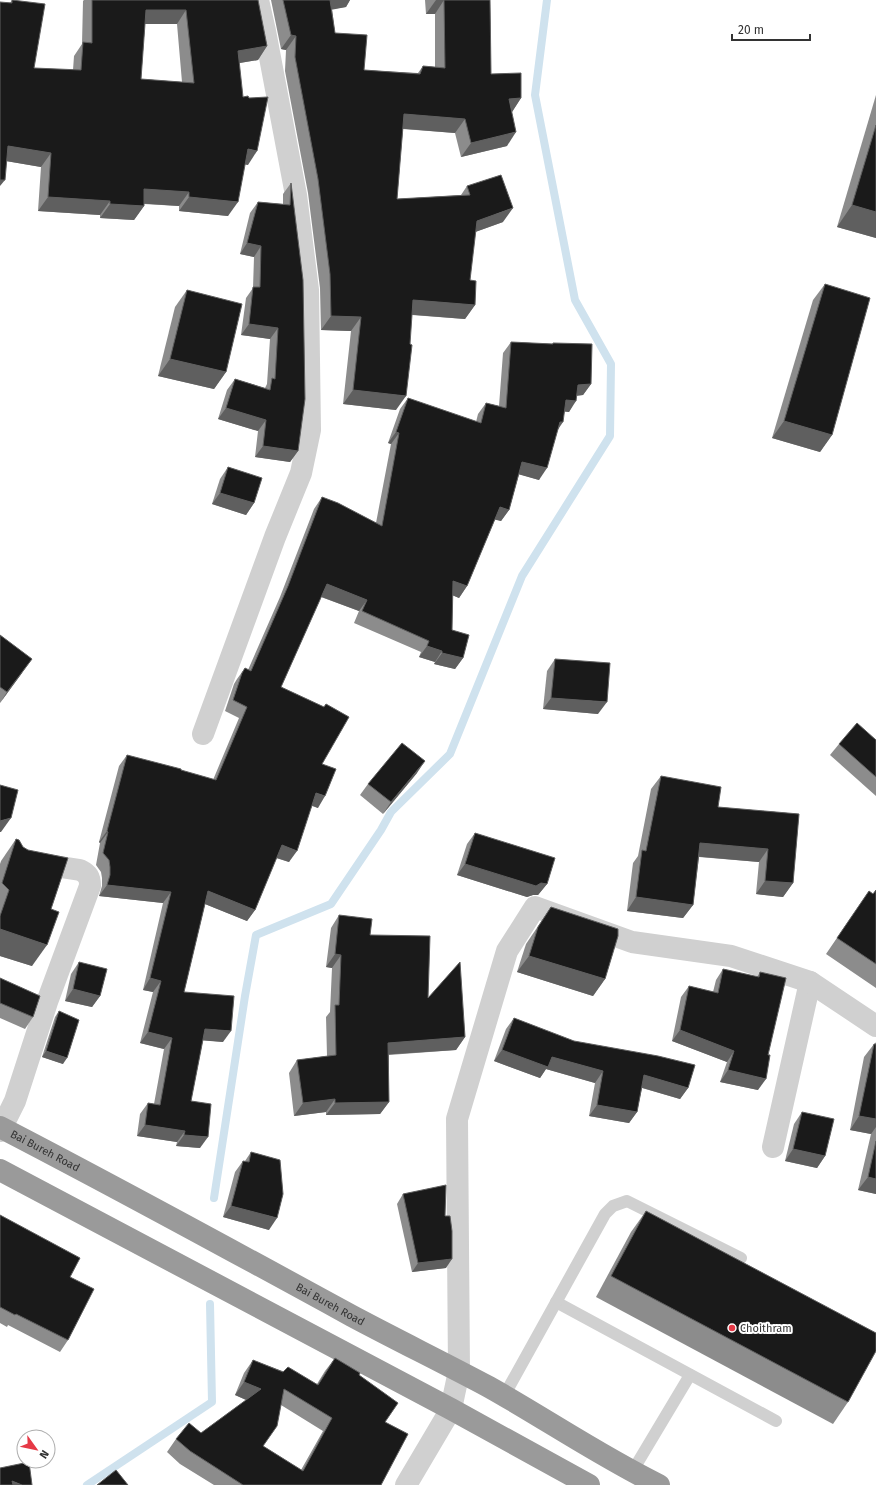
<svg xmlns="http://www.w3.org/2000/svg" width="876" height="1485" viewBox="0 0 876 1485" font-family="'Fira Sans',sans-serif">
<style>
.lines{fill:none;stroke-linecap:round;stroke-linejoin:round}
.stream{stroke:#cfe2ee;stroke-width:8}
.lane{stroke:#d0d0d0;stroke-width:12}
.street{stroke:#d0d0d0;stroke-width:22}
.highway{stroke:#9a9a9a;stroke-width:22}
.wall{fill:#8c8c8c;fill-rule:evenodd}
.shaded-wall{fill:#5f5f5f}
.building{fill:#1a1a1a;stroke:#5f5f5f;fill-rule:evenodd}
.poi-dot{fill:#e63946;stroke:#fff;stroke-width:1.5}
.labels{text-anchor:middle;stroke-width:4;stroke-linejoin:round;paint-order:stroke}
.street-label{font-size:11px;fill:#333;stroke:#fff}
.poi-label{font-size:11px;fill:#333;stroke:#fff;text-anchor:start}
</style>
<rect width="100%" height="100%" fill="#fff"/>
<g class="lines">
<g class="stream">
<path d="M214 1198 245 996 256 935 331 904 381 830 391 812 450 754 522 576 610 436 611 364 575 300 535 95 547 0"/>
<path d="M87 1485 212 1402 210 1304"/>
</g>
<g class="lane">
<path d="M556 1302 776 1421"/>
<path d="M504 1396 605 1214 613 1206 627 1201 741 1258"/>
<path d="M632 1472 690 1375"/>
</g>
<g class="street">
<path d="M203 734 275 537 301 473 310 430 308 290 296 195 265 31 258 0"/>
<path d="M0 1131 15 1101 47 1002 90 886C90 877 88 874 80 870L35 863"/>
<path d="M773 1147 810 982"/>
<path d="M406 1485 451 1409 459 1371 457 1119 507 951 535 907 632 942 731 956 810 982 876 1026"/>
</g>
<g class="highway">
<path id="s1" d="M0 1127C118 1188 235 1252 352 1316 397 1340 444 1363 489 1387 546 1419 600 1456 659 1485"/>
<path d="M0 1170 451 1409 589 1485"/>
</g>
</g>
<g class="wall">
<path d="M12 0H16L34 68 73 70 74 56 82 44 83 1 84 0H258L267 46 258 60 239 63 248 165 245 164 228 216 179 211V206L144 204V206L134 220 100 218V215L38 211 41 167 6 161 10 3ZM145 24H177L182 82 141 79Z"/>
<path d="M271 0H350L346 7 332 9 335 33 364 70 418 73 423 66 435 67V14H426L425 0H490L491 74 521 98 512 112 507 146 461 157 455 133 403 129 397 199 461 195 467 186 503 222 475 232 470 280 475 305 465 319 412 315 396 410 343 404 351 331 321 330 320 288 308 193 285 71 286 50 281 49Z"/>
<path d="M876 95V238L837 227Z"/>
<path d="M291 183 298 451 290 462 255 457 258 431 218 419 227 390 235 379 265 388 267 384 270 339 241 335 246 298 253 288 254 257 240 254 250 213 258 202 283 204V194Z"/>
<path d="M825 284 832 435 820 452 772 438 813 300Z"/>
<path d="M187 290 226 372 214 389 158 376 175 307Z"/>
<path d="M511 342 552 344 553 343 591 384 583 395 577 396 569 412 564 411 539 480 519 474 509 510 501 521 495 519 467 586 459 598 452 595V630L463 658 455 669 434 664 435 662 419 657 421 652 354 623 359 611 321 597 281 687 324 707 326 704 322 764 318 808 312 806 289 862 276 858 255 910 247 921 205 904 184 992 223 1042 203 1040 191 1101 200 1148 176 1146 177 1142 137 1136 140 1114 148 1103 154 1104 164 1049 140 1043 153 992 143 990 163 903 99 896 102 886V878L101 872 96 865 100 843 99 842 119 766 127 755 213 780 239 718 225 711 234 684 237 679 245 668 248 670 280 597 314 509 322 497 376 523 391 444 388 443 400 409 408 398 476 422 478 414 486 403 499 406 503 353Z"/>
<path d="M228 467 254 503 246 515 212 504 220 479Z"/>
<path d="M0 635 22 673 0 703Z"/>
<path d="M555 659 598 714 543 709 547 671Z"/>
<path d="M876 740V796L830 755 839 744Z"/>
<path d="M417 773 383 814 360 795 368 784Z"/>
<path d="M661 776 718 807 799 814 793 883 783 897 756 894 759 862 699 857 693 905 683 918 627 911 633 863 638 856 651 789Z"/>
<path d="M475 833 547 884 538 895H533L527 897 457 875 467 844Z"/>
<path d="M16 839 51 909 32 966 0 956V864L1 861Z"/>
<path d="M876 890V988L826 954 869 891 873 894Z"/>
<path d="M551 907 605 979 593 996 517 972 526 944Z"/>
<path d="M339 915 370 935 428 998 465 1037 456 1050 389 1055V1102L380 1114 326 1115V1112L294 1116 289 1073 297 1060 327 1056 326 1017 330 1012 332 968 326 967 331 928Z"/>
<path d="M79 962 100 996 92 1007 65 1001 71 974Z"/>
<path d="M723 969 757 977 760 972 758 1090 720 1082 727 1062 672 1041 681 997 689 986 713 992 716 980Z"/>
<path d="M0 978 33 1017 25 1029 0 1018Z"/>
<path d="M59 1011 63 1064 42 1057 55 1017Z"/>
<path d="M514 1018 688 1088 680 1099 642 1088 637 1112 629 1123 589 1116 595 1083 546 1069 540 1078 494 1061 506 1029Z"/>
<path d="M876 1042V1194L858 1190 871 1134 850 1130 864 1057 874 1044H875Z"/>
<path d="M802 1112 825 1156 817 1168 785 1161 794 1124Z"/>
<path d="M251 1152 269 1230 223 1217 235 1172 243 1161H245Z"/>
<path d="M403 1194 445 1216 446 1268 412 1272 397 1204Z"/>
<path d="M646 1211 848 1402 833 1424 596 1297 631 1232Z"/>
<path d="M0 1215 70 1277 68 1340 60 1352 8 1325 7 1327 0 1323Z"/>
<path d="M335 1358 359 1375 385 1422 381 1485H214L180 1464 167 1452 176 1439 201 1433 246 1400 235 1395 244 1373 253 1360 317 1384 325 1371ZM281 1405 323 1431 301 1470 263 1446Z"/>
</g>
<g class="shaded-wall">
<path d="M328 0H350L346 7 320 12Z"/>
<path d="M436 0H444L435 14H426Z"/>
<path d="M146 10H186L177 24H136Z"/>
<path d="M291 35 296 36 286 50 281 49Z"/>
<path d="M267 46 258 60 228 65 238 51Z"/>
<path d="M521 98 512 112 509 99Z"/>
<path d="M404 114 465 119 455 133 394 128Z"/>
<path d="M516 132 507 146 461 157 471 143Z"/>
<path d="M8 146 51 153 41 167 0 160Z"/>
<path d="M248 149 257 151 248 165 238 163Z"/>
<path d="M0 180H5L0 186Z"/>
<path d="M144 189 189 192 179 206 135 203Z"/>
<path d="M48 197 110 201 100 215 38 211Z"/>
<path d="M189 197 238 202 228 216 179 211Z"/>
<path d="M110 204 144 206 134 220 100 218Z"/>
<path d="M852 205 876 212V238L837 227Z"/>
<path d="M513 208 503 222 467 235 477 221Z"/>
<path d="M247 243 261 246 254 257 240 254Z"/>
<path d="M413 300 475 305 465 319 403 314Z"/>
<path d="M331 316 361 317 351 331 321 330Z"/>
<path d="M249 324 278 328 270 339 241 335Z"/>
<path d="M170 359 226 372 214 389 158 376Z"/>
<path d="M591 384 583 395 570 396 578 385Z"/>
<path d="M353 390 406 396 396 410 343 404Z"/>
<path d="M566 400 576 401 569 412 558 411Z"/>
<path d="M226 408 266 420 258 431 218 419Z"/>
<path d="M784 421 832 435 820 452 772 438Z"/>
<path d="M560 422H563L555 434Z"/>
<path d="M396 432 399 433 391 444 388 443Z"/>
<path d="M263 446 298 451 290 462 255 457Z"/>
<path d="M522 462 547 468 539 480 514 473Z"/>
<path d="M220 493 254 503 246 515 212 504Z"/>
<path d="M500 507 509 510 501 521 492 519Z"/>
<path d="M453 581 467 586 459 598 445 592Z"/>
<path d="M327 584 367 600 359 611 319 596Z"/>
<path d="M427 646 442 651 435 662 419 657Z"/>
<path d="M442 653 463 658 455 669 434 664Z"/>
<path d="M32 659 22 673 0 703 7 692Z"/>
<path d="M551 698 607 702 598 714 543 709Z"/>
<path d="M425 761 417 773 383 814 391 802Z"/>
<path d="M316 793 325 796 318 808 308 804Z"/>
<path d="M11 818 1 832H0V821Z"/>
<path d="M107 831 108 832 100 843 99 842Z"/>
<path d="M700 843 768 849 759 862 691 856Z"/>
<path d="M282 845 297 851 289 862 274 857Z"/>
<path d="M465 864 547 884 538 895H533L527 897 457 875Z"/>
<path d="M765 881 793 883 783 897 756 894Z"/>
<path d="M107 885 171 892 163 903 99 896Z"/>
<path d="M208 891 255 910 247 921 200 902Z"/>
<path d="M636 897 693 905 683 918 627 911Z"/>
<path d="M0 929 47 945 32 966 0 956Z"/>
<path d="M335 954 341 955 332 968 326 967Z"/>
<path d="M529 956 605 979 593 996 517 972Z"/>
<path d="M150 978 161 981 153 992 143 990Z"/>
<path d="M73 989 100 996 92 1007 65 1001Z"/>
<path d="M205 1029 231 1031 223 1042 197 1040Z"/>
<path d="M680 1030 734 1051 727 1062 672 1041Z"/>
<path d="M148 1032 172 1038 164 1049 140 1043Z"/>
<path d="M465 1037 456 1050 379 1055 388 1043Z"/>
<path d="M502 1050 552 1057 603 1071 595 1083 546 1069 540 1078 494 1061Z"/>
<path d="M46 1051 67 1058 63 1064 42 1057Z"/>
<path d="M728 1070 766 1079 758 1090 720 1082Z"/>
<path d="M644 1075 688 1088 680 1099 636 1086Z"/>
<path d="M335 1099 326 1112 294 1116 303 1103Z"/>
<path d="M389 1102 380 1114 326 1115 335 1103Z"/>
<path d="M597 1105 637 1112 629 1123 589 1116Z"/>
<path d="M859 1116 876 1119V1127L871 1134 850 1130Z"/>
<path d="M145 1125 185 1131 177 1142 137 1136Z"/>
<path d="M184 1135 208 1137 200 1148 176 1146Z"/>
<path d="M793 1149 825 1156 817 1168 785 1161Z"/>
<path d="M868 1177 876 1179V1194L858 1190Z"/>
<path d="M231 1206 277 1218 269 1230 223 1217Z"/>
<path d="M452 1259 446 1268 412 1272 418 1263Z"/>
<path d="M244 1382 261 1389 251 1402 235 1395Z"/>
<path d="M12 1481 22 1485H9Z"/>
</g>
<g class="building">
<path d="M12 0 45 4 34 68 81 70 83 42 92 43V0H258L267 46 238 51 243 97 248 96 249 98 268 97 257 151 248 149 238 202 189 197V192L144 189V206L110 204V201L48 197 51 153 8 146 5 180H0V2L12 3ZM146 10H186L194 83 141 79Z"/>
<path d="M283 0H330L335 33 367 35 364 70 420 74 423 66 445 68 444 0H490L491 74 521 73V98L509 99 516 132 471 143 465 119 404 114 397 199 470 195 467 186 501 175 513 208 477 221 470 280 476 281 475 305 413 300 410 344 412 345 406 396 353 390 361 317 331 316 330 274 318 179 295 57 296 36 291 35Z"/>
<path d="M876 125V212L852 205Z"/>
<path d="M291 183 303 280 305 399 298 451 263 446 266 420 226 408 235 379 270 390 272 378 275 379 278 328 249 324 253 287H260L261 246 247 243 258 202 290 205Z"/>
<path d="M825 284 870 298 832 435 784 421Z"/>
<path d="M187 290 242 304 226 372 170 359Z"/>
<path d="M511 342 553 344V343L592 344 591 384 578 385 576 401 566 400 563 422H560L547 468 522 462 509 510 500 507 467 586 453 581 452 630 469 635 463 658 442 653V651L427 646 429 641 362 611 367 600 327 584 281 687 324 707 326 704 349 717 322 764 336 769 325 796 316 793 297 851 282 845 255 910 208 891 184 992 234 996 231 1031 205 1029 191 1101 211 1104 208 1137 184 1135 185 1131 145 1125 148 1103 160 1105 172 1038 148 1032 161 981 150 978 171 892 107 885 110 875V867L109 860 103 853 108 832 107 831 127 755 181 769V770L216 780 247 707 233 700 242 673 245 668 251 671 288 586 322 497 338 503 382 526 399 433 396 432 408 398 481 423 486 403 506 408Z"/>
<path d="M228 467 262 478 254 503 220 493Z"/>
<path d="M0 635 32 659 7 692 0 687Z"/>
<path d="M555 659 610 663 607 702 551 698Z"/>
<path d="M857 723 876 740V777L839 744Z"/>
<path d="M402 743 425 761 391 802 368 784Z"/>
<path d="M661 776 721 787 718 807 799 814 793 883 765 881 768 849 700 843 693 905 636 897 642 850 646 851Z"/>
<path d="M0 785 18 790 11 818 0 821Z"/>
<path d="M475 833 555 858 547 884 541 883 536 886 465 864Z"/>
<path d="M16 839 19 840 23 847 28 850 68 858 51 909 59 912 47 945 0 929V916L9 890 2 883Z"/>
<path d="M876 890V964L837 938 869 891 873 894Z"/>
<path d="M551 907 618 929V936L605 979 529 956 538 927Z"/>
<path d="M339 915 372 919 370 935 430 936 428 998 460 962 465 1037 388 1043 389 1102 335 1103V1099L303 1103 297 1060 336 1055 335 1005H339L341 955 335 954Z"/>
<path d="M79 962 107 969 100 996 73 989Z"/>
<path d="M723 969 759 977 760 972 786 978 768 1055H770L766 1079 728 1070 734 1051 680 1030 689 986 718 993Z"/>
<path d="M0 978 40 996 33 1017 0 1003Z"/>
<path d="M59 1011 79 1020 67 1058 46 1051Z"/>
<path d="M514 1018 574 1041 658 1056 695 1065 688 1088 644 1075 637 1112 597 1105 603 1071 552 1057 548 1067 502 1050Z"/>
<path d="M874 1044H876V1119L859 1116Z"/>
<path d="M802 1112 834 1119 825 1156 793 1149Z"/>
<path d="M876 1141V1179L868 1177Z"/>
<path d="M251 1152 280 1160 283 1194 277 1218 231 1206 243 1161 249 1162Z"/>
<path d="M446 1185 445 1216H450L452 1231V1259L418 1263 403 1194Z"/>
<path d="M646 1211 876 1333V1351L848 1402 611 1276Z"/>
<path d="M0 1215 80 1258 70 1277 94 1289 68 1340 16 1314 15 1315 0 1307Z"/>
<path d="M335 1358 360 1373 359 1375 398 1403 385 1422 408 1434 381 1485H243L190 1451 176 1439 189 1423 201 1433 261 1389 244 1382 253 1360 283 1372 288 1367 318 1385ZM284 1389 332 1418 303 1471 263 1446 277 1426Z"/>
<path d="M29 1462 32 1485H22L12 1481 13 1485H0V1468Z"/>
<path d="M116 1470 128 1485H97Z"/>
</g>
<circle class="poi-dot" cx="732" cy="1328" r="4"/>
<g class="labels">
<g class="street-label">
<text dy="4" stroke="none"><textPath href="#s1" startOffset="51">Bai Bureh Road</textPath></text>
<text dy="4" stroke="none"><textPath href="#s1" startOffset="375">Bai Bureh Road</textPath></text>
</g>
<g class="poi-label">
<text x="740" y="1332">Choithram</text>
</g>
</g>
<g transform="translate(36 1449) rotate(123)"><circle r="19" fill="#ffffff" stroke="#adadad"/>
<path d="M0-3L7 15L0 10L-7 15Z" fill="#e63946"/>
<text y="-6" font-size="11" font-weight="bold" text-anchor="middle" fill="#333333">N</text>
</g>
<path d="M732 34v6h78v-6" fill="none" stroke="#333333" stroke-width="2"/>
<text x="738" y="34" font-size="12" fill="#333333" stroke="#ffffff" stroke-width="3" paint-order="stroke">20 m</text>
</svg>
